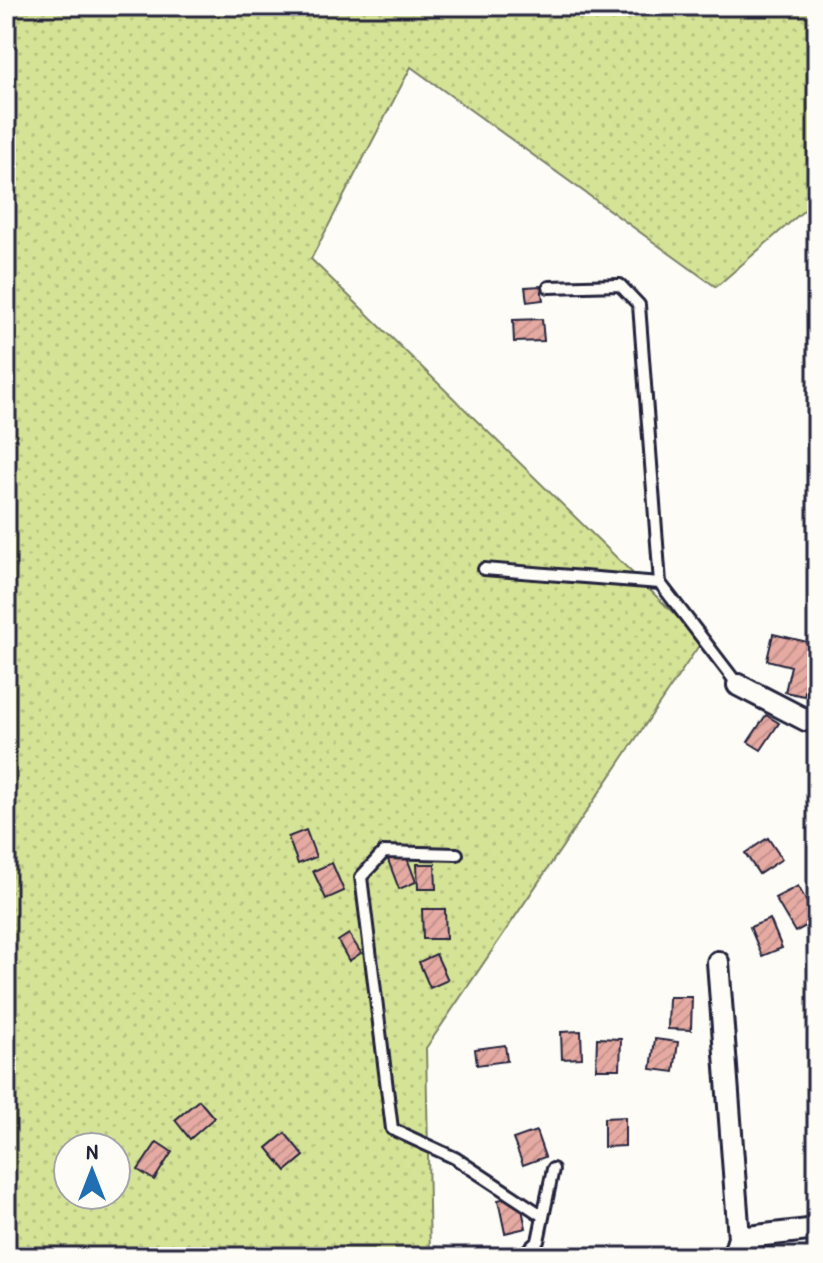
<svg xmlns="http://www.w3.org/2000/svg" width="823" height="1263" viewBox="0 0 823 1263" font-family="'Patrick Hand',sans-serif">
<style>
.grass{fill:url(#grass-dots);stroke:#7c8268;stroke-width:2;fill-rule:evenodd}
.building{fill:url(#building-hatch);stroke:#22223b;stroke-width:2}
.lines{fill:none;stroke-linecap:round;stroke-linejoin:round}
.service-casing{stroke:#22223b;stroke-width:16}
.minor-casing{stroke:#22223b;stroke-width:26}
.service{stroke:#fdfcf7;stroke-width:10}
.minor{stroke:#fdfcf7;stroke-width:20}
</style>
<defs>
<pattern id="grass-dots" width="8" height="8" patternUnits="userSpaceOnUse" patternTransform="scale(2)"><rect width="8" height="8" fill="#d5e396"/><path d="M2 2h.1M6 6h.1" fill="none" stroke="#b7c282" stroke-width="1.8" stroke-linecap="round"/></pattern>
<pattern id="building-hatch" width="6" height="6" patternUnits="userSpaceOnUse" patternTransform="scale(2)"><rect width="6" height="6" fill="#e5aaa2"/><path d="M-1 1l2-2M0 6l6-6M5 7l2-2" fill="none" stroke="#c4928c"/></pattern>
</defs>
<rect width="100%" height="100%" fill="#fdfcf7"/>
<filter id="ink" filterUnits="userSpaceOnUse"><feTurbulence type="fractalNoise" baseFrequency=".0125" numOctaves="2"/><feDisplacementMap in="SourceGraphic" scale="16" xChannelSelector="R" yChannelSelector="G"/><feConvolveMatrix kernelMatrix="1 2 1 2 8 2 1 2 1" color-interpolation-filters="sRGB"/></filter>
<g filter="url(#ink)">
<path class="grass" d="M6 6H817V199L716 287 411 67 311 259 702 641 426 1048 430 1257H6ZM68 1147H116V1195H68Z"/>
<g class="building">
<path d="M541 286 543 300 527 302 525 287Z"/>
<path d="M542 319 544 341 514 342 513 320Z"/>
<path d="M773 634 816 644 804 696 785 692 791 666 767 660Z"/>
<path d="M766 715 779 723 761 750 748 742Z"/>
<path d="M306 830 316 857 298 864 288 837Z"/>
<path d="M768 838 782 859 759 874 745 853Z"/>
<path d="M404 850 416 882 399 889 387 857Z"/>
<path d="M332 863 344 891 326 899 313 871Z"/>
<path d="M417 864H435L436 889H418Z"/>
<path d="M798 886 817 920 795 932 775 898Z"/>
<path d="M422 909H445L446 939H423Z"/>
<path d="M770 919 782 948 762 956 750 927Z"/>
<path d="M349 934 361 953 349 961 338 941Z"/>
<path d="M436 954 448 980 430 988 419 962Z"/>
<path d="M669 997H692L691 1030 668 1029Z"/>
<path d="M581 1031 582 1058 562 1059 561 1032Z"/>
<path d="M597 1038 621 1039 620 1069H596Z"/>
<path d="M655 1039 678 1042 674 1072 651 1069Z"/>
<path d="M505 1045 507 1061 477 1065 475 1049Z"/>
<path d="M199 1100 214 1118 190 1139 175 1120Z"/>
<path d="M625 1117V1146L604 1147V1118Z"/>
<path d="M536 1131 545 1157 523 1165 513 1139Z"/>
<path d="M285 1133 304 1156 286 1171 267 1148Z"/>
<path d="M157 1142 172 1152 154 1180 138 1170Z"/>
<path d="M519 1195 526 1228 505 1233 498 1200Z"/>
</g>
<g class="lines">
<g class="service-casing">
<g id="service">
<path d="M549 287 620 285 639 305 660 583"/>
<path d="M484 569 660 583 738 685"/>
<path d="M457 854 384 852 361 877 392 1129 455 1158 543 1216"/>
<path d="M520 1257 538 1241 553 1169"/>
</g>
</g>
<g class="minor-casing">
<g id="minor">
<path d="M738 685 806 720 817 723"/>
<path d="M718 962 739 1238 733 1257"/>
<path d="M739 1238 817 1229"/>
</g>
</g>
<use href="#service" class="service"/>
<use href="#minor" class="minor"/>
</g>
</g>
<rect width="823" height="1263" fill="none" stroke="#fdfcf7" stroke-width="32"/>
<rect x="16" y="16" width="791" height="1231" fill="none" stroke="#22223b" stroke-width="3" filter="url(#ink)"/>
<g transform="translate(92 1171)"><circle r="38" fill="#fdfcf7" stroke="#a5a5ac" stroke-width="2"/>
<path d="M0-6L14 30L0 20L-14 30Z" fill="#1f6fb2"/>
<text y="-12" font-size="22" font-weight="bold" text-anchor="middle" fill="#22223b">N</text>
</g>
</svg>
